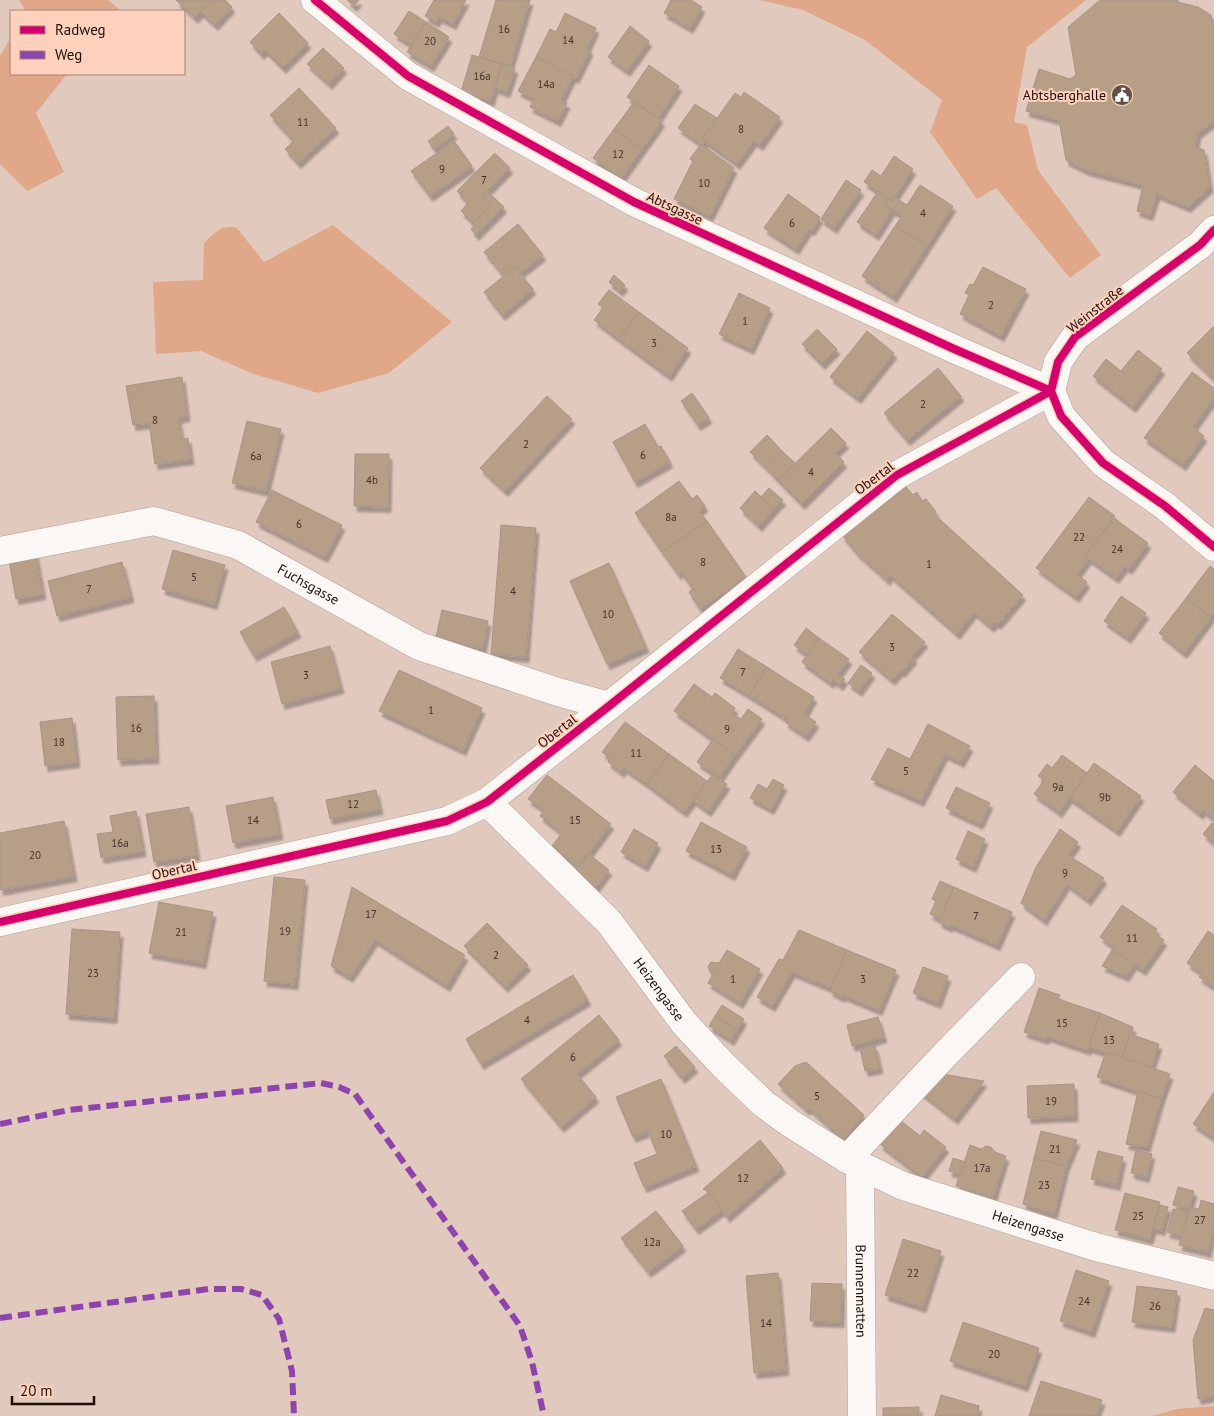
<svg xmlns="http://www.w3.org/2000/svg" width="1214" height="1416" viewBox="0 0 1214 1416" font-family="'PT Sans',sans-serif">
<style>
.green{fill:#e0a789}
.building{fill:#b69e87;stroke:#a6968a;filter:url(#shadow)}
.lines{fill:none;stroke-linecap:round;stroke-linejoin:round}
.minor-casing{stroke:#b3a198;stroke-width:29}
.minor{stroke:#faf7f5;stroke-width:28}
.quiet{stroke:#8e44ad;stroke-width:6;stroke-dasharray:12 6;stroke-linecap:butt}
.cycleway-casing{stroke:#fdd1bb;stroke-width:11}
.cycleway{stroke:#d6006c;stroke-width:8}
.labels{text-anchor:middle;stroke-width:4;stroke-linejoin:round;paint-order:stroke}
.number-label{font-size:11px;fill:#443328}
.poi-label{font-size:14px;fill:#1e0f08;stroke:#fdd1bb;text-anchor:end}
.street-label{font-size:14px;fill:#1e0f08;stroke:#fdd1bb}
</style>
<defs>
<filter id="shadow"><feDropShadow dx="3" dy="5.5" stdDeviation="1" flood-color="#0004"/></filter>
</defs>
<rect width="100%" height="100%" fill="#e1c9bd"/>
<g class="green">
<path d="M19 0H108L120 10 119 11H26Z"/>
<path d="M760 0H1086L1027 47 1014 122 1027 125 1038 170 1101 255 1070 278 996 188 977 199 930 132 942 100 865 40 803 10Z"/>
<path d="M11 37V74H67L36 113 64 172 27 191 0 164V56Z"/>
<path d="M333 225 452 322 389 373 318 393 251 373 201 351 156 354 153 282 203 280 204 243C213 234 223 223 237 228L264 262Z"/>
<path d="M1214 1406V1416H1152L1177 1409Z"/>
</g>
<g class="building">
<path d="M176 0H212L195 18Z"/>
<path d="M212 0H225L232 7 215 25 201 12Z"/>
<path d="M347 0H359L354 6Z"/>
<path d="M434 0H466L453 24 439 17 436 22 425 16Z"/>
<path d="M496 0H530L510 66 479 57Z"/>
<path d="M671 0H691L702 7 690 28 664 13Z"/>
<path d="M1100 0H1178V2L1198 7 1211 15 1214 27V121L1198 133 1195 146 1204 150 1210 187 1188 207 1157 194 1150 215 1137 211 1143 185 1086 170 1066 160 1059 120 1026 111 1039 69 1070 79 1076 75 1068 27Z"/>
<path d="M409 11 426 22 412 45 394 34Z"/>
<path d="M279 13 308 43 283 68 265 50 261 54 250 42Z"/>
<path d="M565 13 596 28 587 48 590 50 576 78 536 57 550 29 556 32Z"/>
<path d="M426 22 449 37 431 66 407 52Z"/>
<path d="M630 26 649 41 627 71 608 57Z"/>
<path d="M323 48 344 68 329 84 307 64Z"/>
<path d="M472 55 502 64 491 101 461 92Z"/>
<path d="M536 57 573 76 561 100 567 103 558 121 530 107 534 99 518 91Z"/>
<path d="M502 64 515 68 507 92 495 88Z"/>
<path d="M649 65 679 86 658 118 627 97Z"/>
<path d="M299 88 336 128 298 163 285 149 294 141 270 115Z"/>
<path d="M744 92 780 117 760 145 754 141 737 164 702 139 735 93 741 97Z"/>
<path d="M634 102 662 121 642 149 614 129Z"/>
<path d="M695 104 717 118 702 139 705 142 703 145 678 128Z"/>
<path d="M448 126 454 134 434 149 428 141Z"/>
<path d="M614 129 642 149 621 178 593 158Z"/>
<path d="M454 141 472 166 430 196 411 171Z"/>
<path d="M701 144 734 168 710 216 674 199 693 161 690 159Z"/>
<path d="M495 153 510 168 482 196 491 205 473 223 461 211 468 203 457 191Z"/>
<path d="M894 156 913 169 892 201 864 182 872 170 881 176Z"/>
<path d="M846 180 861 190 834 228 821 219Z"/>
<path d="M920 185 953 206 927 246 895 226 902 216 885 205 889 199 892 201 894 197 907 205Z"/>
<path d="M487 191 504 207 476 235 471 229 475 225 473 223 491 205 482 196Z"/>
<path d="M877 193 888 200 885 205 892 210 876 235 857 222Z"/>
<path d="M788 194 820 217 812 230 809 229 796 249 764 228Z"/>
<path d="M518 224 543 255 520 273 515 267 504 276 484 252Z"/>
<path d="M895 226 927 246 894 297 862 276Z"/>
<path d="M515 267 533 289 502 315 484 292Z"/>
<path d="M983 267 1026 289 1001 336 960 314 969 295 965 293 970 284 973 285Z"/>
<path d="M614 275 625 285 620 291 609 282Z"/>
<path d="M609 290 639 312 619 339 594 320 603 308 598 304Z"/>
<path d="M739 293 770 308 751 349 719 334Z"/>
<path d="M639 312 688 348 669 376 619 339Z"/>
<path d="M1214 326V379L1187 353Z"/>
<path d="M817 329 837 349 822 364 802 344Z"/>
<path d="M867 331 894 353 858 398 830 377Z"/>
<path d="M1138 350 1162 369 1133 407 1093 376 1106 359 1121 371Z"/>
<path d="M938 368 961 396 907 440 884 413Z"/>
<path d="M1192 372 1214 388V398L1193 427 1204 436 1183 465 1144 438Z"/>
<path d="M182 377 187 416 178 418 182 439 188 438 191 459 155 464 149 423 133 425 126 386Z"/>
<path d="M692 393 709 418 698 425 681 401Z"/>
<path d="M547 396 572 419 505 491 480 468Z"/>
<path d="M247 421 281 429 266 491 232 483Z"/>
<path d="M645 424 658 447 661 446 670 462 635 482 613 442Z"/>
<path d="M831 428 846 443 835 453 844 462 802 504 778 480Z"/>
<path d="M767 435 783 452 767 468 750 452Z"/>
<path d="M783 452 795 463 778 480 767 468Z"/>
<path d="M355 454H389L388 507 354 506Z"/>
<path d="M679 481 692 499 697 495 705 506 699 511 707 521 662 552 635 513Z"/>
<path d="M906 487 913 495 917 492 922 501 926 499 936 512 934 514 1023 595 998 624 996 622 991 627 974 612 957 634 890 575 887 580 857 553 842 535Z"/>
<path d="M769 488 783 500 774 509 761 497Z"/>
<path d="M272 490 342 525 325 557 256 522Z"/>
<path d="M755 491 774 509 759 526 740 508Z"/>
<path d="M1089 497 1115 516 1085 556 1089 558 1077 574 1087 582 1076 597 1036 568Z"/>
<path d="M1114 518 1148 543 1129 569 1125 566 1116 578 1085 556Z"/>
<path d="M707 521 746 577 700 609 689 592 693 589 681 572 678 574 662 552Z"/>
<path d="M501 525 536 528 526 657 491 654Z"/>
<path d="M173 550 225 565 214 604 162 589Z"/>
<path d="M35 551 43 594 16 599 8 556Z"/>
<path d="M122 562 131 597 57 616 48 581Z"/>
<path d="M609 563 646 647 607 664 570 581Z"/>
<path d="M1210 566 1214 569V614L1211 617 1186 598Z"/>
<path d="M1121 596 1146 613 1128 638 1104 621Z"/>
<path d="M1186 598 1211 617 1184 653 1159 633Z"/>
<path d="M284 607 298 632 254 656 240 632Z"/>
<path d="M442 610 488 621 483 649 436 637Z"/>
<path d="M892 614 925 642 912 656 914 658 902 672 900 671 892 680 859 652Z"/>
<path d="M806 628 819 638 807 655 794 645Z"/>
<path d="M819 638 849 659 838 674 845 679 840 685 833 680 831 683 802 662Z"/>
<path d="M330 646 341 688 282 704 271 662Z"/>
<path d="M738 649 767 667 749 695 720 678Z"/>
<path d="M861 665 872 673 859 691 848 683Z"/>
<path d="M767 667 814 697 804 714 816 722 806 736 785 722 787 719 749 695Z"/>
<path d="M399 670 482 708 463 750 379 711Z"/>
<path d="M694 684 712 697 715 693 735 708 732 713 741 719 748 709 762 719 735 755 674 711Z"/>
<path d="M154 696 156 758 118 760 116 697Z"/>
<path d="M72 718 77 762 45 766 40 722Z"/>
<path d="M625 722 669 754 647 784 624 768 621 772 608 762 610 758 602 752Z"/>
<path d="M928 724 970 746 961 762 945 754 921 801 871 779 888 748 910 759Z"/>
<path d="M713 739 735 755 719 778 697 762Z"/>
<path d="M669 754 707 781 684 812 647 784Z"/>
<path d="M1062 755 1087 773 1059 812 1034 794 1044 780 1038 776 1047 764 1052 768Z"/>
<path d="M1094 763 1141 796 1117 831 1070 798Z"/>
<path d="M1195 765 1214 781V819L1203 810 1200 814 1173 792Z"/>
<path d="M713 774 727 784 708 811 693 800Z"/>
<path d="M547 775 611 824 578 867 552 846 562 833 540 816 544 810 528 799Z"/>
<path d="M773 779 784 785 771 809 750 798 758 784 767 789Z"/>
<path d="M956 787 990 803 980 824 946 808Z"/>
<path d="M376 790 380 809 330 819 326 800Z"/>
<path d="M273 797 280 834 233 843 226 806Z"/>
<path d="M189 807 197 855 154 862 146 814Z"/>
<path d="M136 811 143 851 101 858 97 834 113 832 110 816Z"/>
<path d="M64 821 74 876 0 890V833Z"/>
<path d="M701 822 747 847 732 875 686 851Z"/>
<path d="M1212 823 1214 824V843L1203 834Z"/>
<path d="M634 829 658 843 645 866 621 852Z"/>
<path d="M1060 829 1078 842 1068 855 1104 878 1088 900 1067 884 1044 920 1021 903 1036 867Z"/>
<path d="M968 831 985 839 973 867 956 859Z"/>
<path d="M589 854 609 870 596 887 575 871Z"/>
<path d="M274 877 305 880 295 984 264 981Z"/>
<path d="M940 881 954 887 940 919 930 914 936 901 932 899Z"/>
<path d="M352 887 465 955 447 986 375 940 350 977 331 966Z"/>
<path d="M954 887 1012 912 997 945 951 925 949 927 939 922Z"/>
<path d="M159 902 213 912 203 963 149 953Z"/>
<path d="M1122 905 1157 929 1154 933 1164 940 1143 970 1112 950 1114 947 1100 937Z"/>
<path d="M487 923 528 965 505 987 464 946Z"/>
<path d="M72 929 120 932 114 1018 66 1014Z"/>
<path d="M799 930 847 950 831 988 792 972 772 1006 757 997 779 959 783 960Z"/>
<path d="M1208 931 1214 935V987L1199 977 1202 973 1187 963Z"/>
<path d="M727 950 760 969 740 1003 708 983 713 974 710 972 708 967 711 962 719 963Z"/>
<path d="M847 950 896 970 879 1010 843 995 842 997 830 991Z"/>
<path d="M1112 950 1134 964 1126 976 1102 966Z"/>
<path d="M923 967 948 976 938 1003 913 993Z"/>
<path d="M573 975 588 1000 481 1064 466 1039Z"/>
<path d="M1039 988 1060 995 1058 999 1100 1013 1088 1050 1047 1036 1046 1039 1024 1032Z"/>
<path d="M722 1005 744 1019 737 1030 715 1016Z"/>
<path d="M1100 1013 1133 1027 1122 1058 1089 1047Z"/>
<path d="M599 1015 619 1040 577 1074 596 1097 561 1127 521 1079Z"/>
<path d="M715 1016 737 1030 731 1040 709 1026Z"/>
<path d="M878 1017 884 1037 852 1046 847 1025Z"/>
<path d="M1130 1034 1159 1044 1151 1068 1122 1058Z"/>
<path d="M676 1046 695 1067 682 1078 664 1056Z"/>
<path d="M875 1046 880 1068 865 1071 860 1049Z"/>
<path d="M1106 1052 1170 1074 1161 1099 1097 1077Z"/>
<path d="M806 1062 864 1115 843 1139 809 1108 807 1110 778 1084 795 1066Z"/>
<path d="M936 1073 984 1081 955 1119 919 1091Z"/>
<path d="M661 1079 696 1166 644 1187 634 1163 657 1154 648 1131 633 1137 616 1097Z"/>
<path d="M1074 1084 1075 1116 1028 1118 1027 1086Z"/>
<path d="M1138 1091 1161 1099 1147 1147 1126 1144Z"/>
<path d="M1214 1092V1138L1193 1124Z"/>
<path d="M900 1120 920 1136 924 1130 946 1147 922 1177 880 1144Z"/>
<path d="M1041 1131 1077 1140 1066 1166 1034 1158Z"/>
<path d="M760 1140 783 1168 727 1217 709 1192 703 1189Z"/>
<path d="M970 1145 981 1149 986 1146 991 1147 995 1152 1006 1156 993 1198 956 1186Z"/>
<path d="M1136 1150 1152 1154 1146 1177 1131 1173Z"/>
<path d="M1098 1151 1123 1157 1117 1185 1091 1179Z"/>
<path d="M953 1158 965 1162 961 1174 949 1171Z"/>
<path d="M1034 1158 1066 1166 1054 1214 1023 1204Z"/>
<path d="M1178 1187 1194 1191 1189 1209 1173 1205Z"/>
<path d="M709 1192 722 1210 696 1229 682 1211Z"/>
<path d="M1125 1193 1160 1202 1150 1239 1115 1230Z"/>
<path d="M1201 1200 1214 1204V1227L1208 1252 1179 1245 1190 1207 1199 1209Z"/>
<path d="M1160 1205 1168 1207 1162 1230 1153 1228Z"/>
<path d="M1173 1209 1188 1212 1182 1236 1167 1232Z"/>
<path d="M656 1211 683 1246 648 1272 621 1238Z"/>
<path d="M903 1239 941 1251 923 1307 885 1295Z"/>
<path d="M1076 1270 1109 1281 1092 1332 1060 1321Z"/>
<path d="M778 1273 786 1370 754 1373 746 1276Z"/>
<path d="M812 1283 842 1284 841 1322 810 1321Z"/>
<path d="M1137 1286 1177 1291 1172 1327 1132 1322Z"/>
<path d="M1205 1308 1214 1310V1396L1198 1399 1193 1340Z"/>
<path d="M963 1322 1039 1348 1025 1386 950 1361Z"/>
<path d="M1041 1381 1102 1400 1096 1416H1029Z"/>
<path d="M941 1395 979 1406 977 1416H935Z"/>
<path d="M919 1407V1416H883V1408Z"/>
</g>
<g class="lines">
<g class="minor-casing">
<g id="minor">
<path d="M315 0 408 76 634 202 952 348 1051 391"/>
<path d="M1214 230 1200 245 1075 337 1058 362 1051 391 1061 416 1103 463 1165 506 1214 547"/>
<path id="s1" d="M0 551 154 521 238 545 419 646 558 692 609 706"/>
<path id="s2" d="M487 802 609 922 684 1023 724 1066 764 1104 790 1123 847 1159 903 1186 1096 1247 1214 1276"/>
<path d="M0 922 447 821 487 802 609 706 897 475 1051 391"/>
<path d="M847 1159 937 1063 1021 977"/>
<path id="s3" d="M860 1166 862 1416"/>
</g>
</g>
<use href="#minor" class="minor"/>
<g class="quiet">
<path d="M0 1124 69 1110 321 1083 339 1087 355 1094 520 1326 532 1362 544 1416"/>
<path d="M0 1318 208 1289H241L262 1295 279 1319 292 1371 294 1416"/>
</g>
<g class="cycleway-casing">
<g id="cycleway">
<path d="M315 0 408 76 634 202 952 348 1051 391"/>
<path d="M1214 230 1200 245 1075 337 1058 362 1051 391 1061 416 1103 463 1165 506 1214 547"/>
<path d="M0 922 447 821 487 802 609 706 897 475 1051 391"/>
</g>
</g>
<use href="#cycleway" class="cycleway"/>
</g>
<defs>
<g id="civic-disc" transform="scale(1.125)"><circle r="9.5" fill="#625047" stroke="#fdd1bb"/><path d="M-.6-6.5H3V-4.5H.6V-3L4-1V1h2V6H-6V1h2V-1L-.6-3ZM-1.2 2.5V6h2.4V2.5Z" fill="#fff"/></g>
</defs>
<g fill-rule="evenodd">
<use href="#civic-disc" x="1122" y="95"/>
</g>
<g class="labels">
<g class="number-label">
<text x="504" y="33">16</text>
<text x="568" y="44">14</text>
<text x="430" y="45">20</text>
<text x="482" y="80">16a</text>
<text x="546" y="88">14a</text>
<text x="303" y="126">11</text>
<text x="741" y="133">8</text>
<text x="618" y="158">12</text>
<text x="442" y="173">9</text>
<text x="484" y="184">7</text>
<text x="704" y="187">10</text>
<text x="923" y="217">4</text>
<text x="792" y="227">6</text>
<text x="991" y="309">2</text>
<text x="745" y="325">1</text>
<text x="654" y="347">3</text>
<text x="923" y="408">2</text>
<text x="155" y="424">8</text>
<text x="526" y="448">2</text>
<text x="643" y="459">6</text>
<text x="256" y="460">6a</text>
<text x="811" y="476">4</text>
<text x="372" y="484">4b</text>
<text x="671" y="521">8a</text>
<text x="299" y="528">6</text>
<text x="1079" y="541">22</text>
<text x="1117" y="553">24</text>
<text x="703" y="566">8</text>
<text x="929" y="568">1</text>
<text x="194" y="581">5</text>
<text x="89" y="593">7</text>
<text x="513" y="595">4</text>
<text x="608" y="618">10</text>
<text x="892" y="651">3</text>
<text x="743" y="676">7</text>
<text x="306" y="679">3</text>
<text x="431" y="714">1</text>
<text x="136" y="732">16</text>
<text x="727" y="733">9</text>
<text x="59" y="746">18</text>
<text x="636" y="757">11</text>
<text x="906" y="775">5</text>
<text x="1058" y="791">9a</text>
<text x="1105" y="801">9b</text>
<text x="353" y="808">12</text>
<text x="253" y="824">14</text>
<text x="575" y="824">15</text>
<text x="120" y="847">16a</text>
<text x="716" y="853">13</text>
<text x="35" y="859">20</text>
<text x="1065" y="877">9</text>
<text x="371" y="918">17</text>
<text x="976" y="920">7</text>
<text x="285" y="935">19</text>
<text x="181" y="936">21</text>
<text x="1132" y="942">11</text>
<text x="496" y="959">2</text>
<text x="93" y="977">23</text>
<text x="733" y="983">1</text>
<text x="863" y="983">3</text>
<text x="527" y="1024">4</text>
<text x="1062" y="1027">15</text>
<text x="1109" y="1044">13</text>
<text x="573" y="1061">6</text>
<text x="817" y="1100">5</text>
<text x="1051" y="1105">19</text>
<text x="666" y="1138">10</text>
<text x="1055" y="1153">21</text>
<text x="982" y="1172">17a</text>
<text x="743" y="1182">12</text>
<text x="1044" y="1189">23</text>
<text x="1138" y="1220">25</text>
<text x="1200" y="1224">27</text>
<text x="652" y="1246">12a</text>
<text x="913" y="1277">22</text>
<text x="1084" y="1305">24</text>
<text x="1155" y="1310">26</text>
<text x="766" y="1327">14</text>
<text x="994" y="1358">20</text>
</g>
<g class="poi-label">
<text x="1106" y="100">Abtsberghalle</text>
</g>
<g class="street-label">
<text transform="translate(675 208) rotate(25)" y="5">Abtsgasse</text>
<text transform="translate(1095 309) rotate(-38)" y="5">Weinstraße</text>
<text transform="translate(874 478) rotate(-37)" y="5">Obertal</text>
<text dy="5" stroke="none"><textPath href="#s1" startOffset="325">Fuchsgasse</textPath></text>
<text transform="translate(557 731) rotate(-38)" y="5">Obertal</text>
<text transform="translate(174 870) rotate(-13)" y="5">Obertal</text>
<text dy="5" stroke="none"><textPath href="#s2" startOffset="255">Heizengasse</textPath></text>
<text dy="5" stroke="none"><textPath href="#s2" startOffset="704">Heizengasse</textPath></text>
<text dy="5" stroke="none"><textPath href="#s3" startOffset="125">Brunnenmatten</textPath></text>
</g>
</g>
<rect x="10" y="10" width="175" height="65" fill="#fdd1bb" stroke="#a48373"/>
<rect x="20" y="26" width="25" height="8" fill="#d6006c" stroke="#a48373"/>
<text x="55" y="35" font-size="15" fill="#1e0f08">Radweg</text>
<rect x="20" y="51" width="25" height="8" fill="#8e44ad" stroke="#a48373"/>
<text x="55" y="60" font-size="15" fill="#1e0f08">Weg</text>
<path d="M12 1396v8h82v-8" fill="none" stroke="#1e0f08" stroke-width="2.5"/>
<text x="20" y="1396" font-size="15" fill="#1e0f08" stroke="#fdd1bb" stroke-width="4" paint-order="stroke">20 m</text>
</svg>
